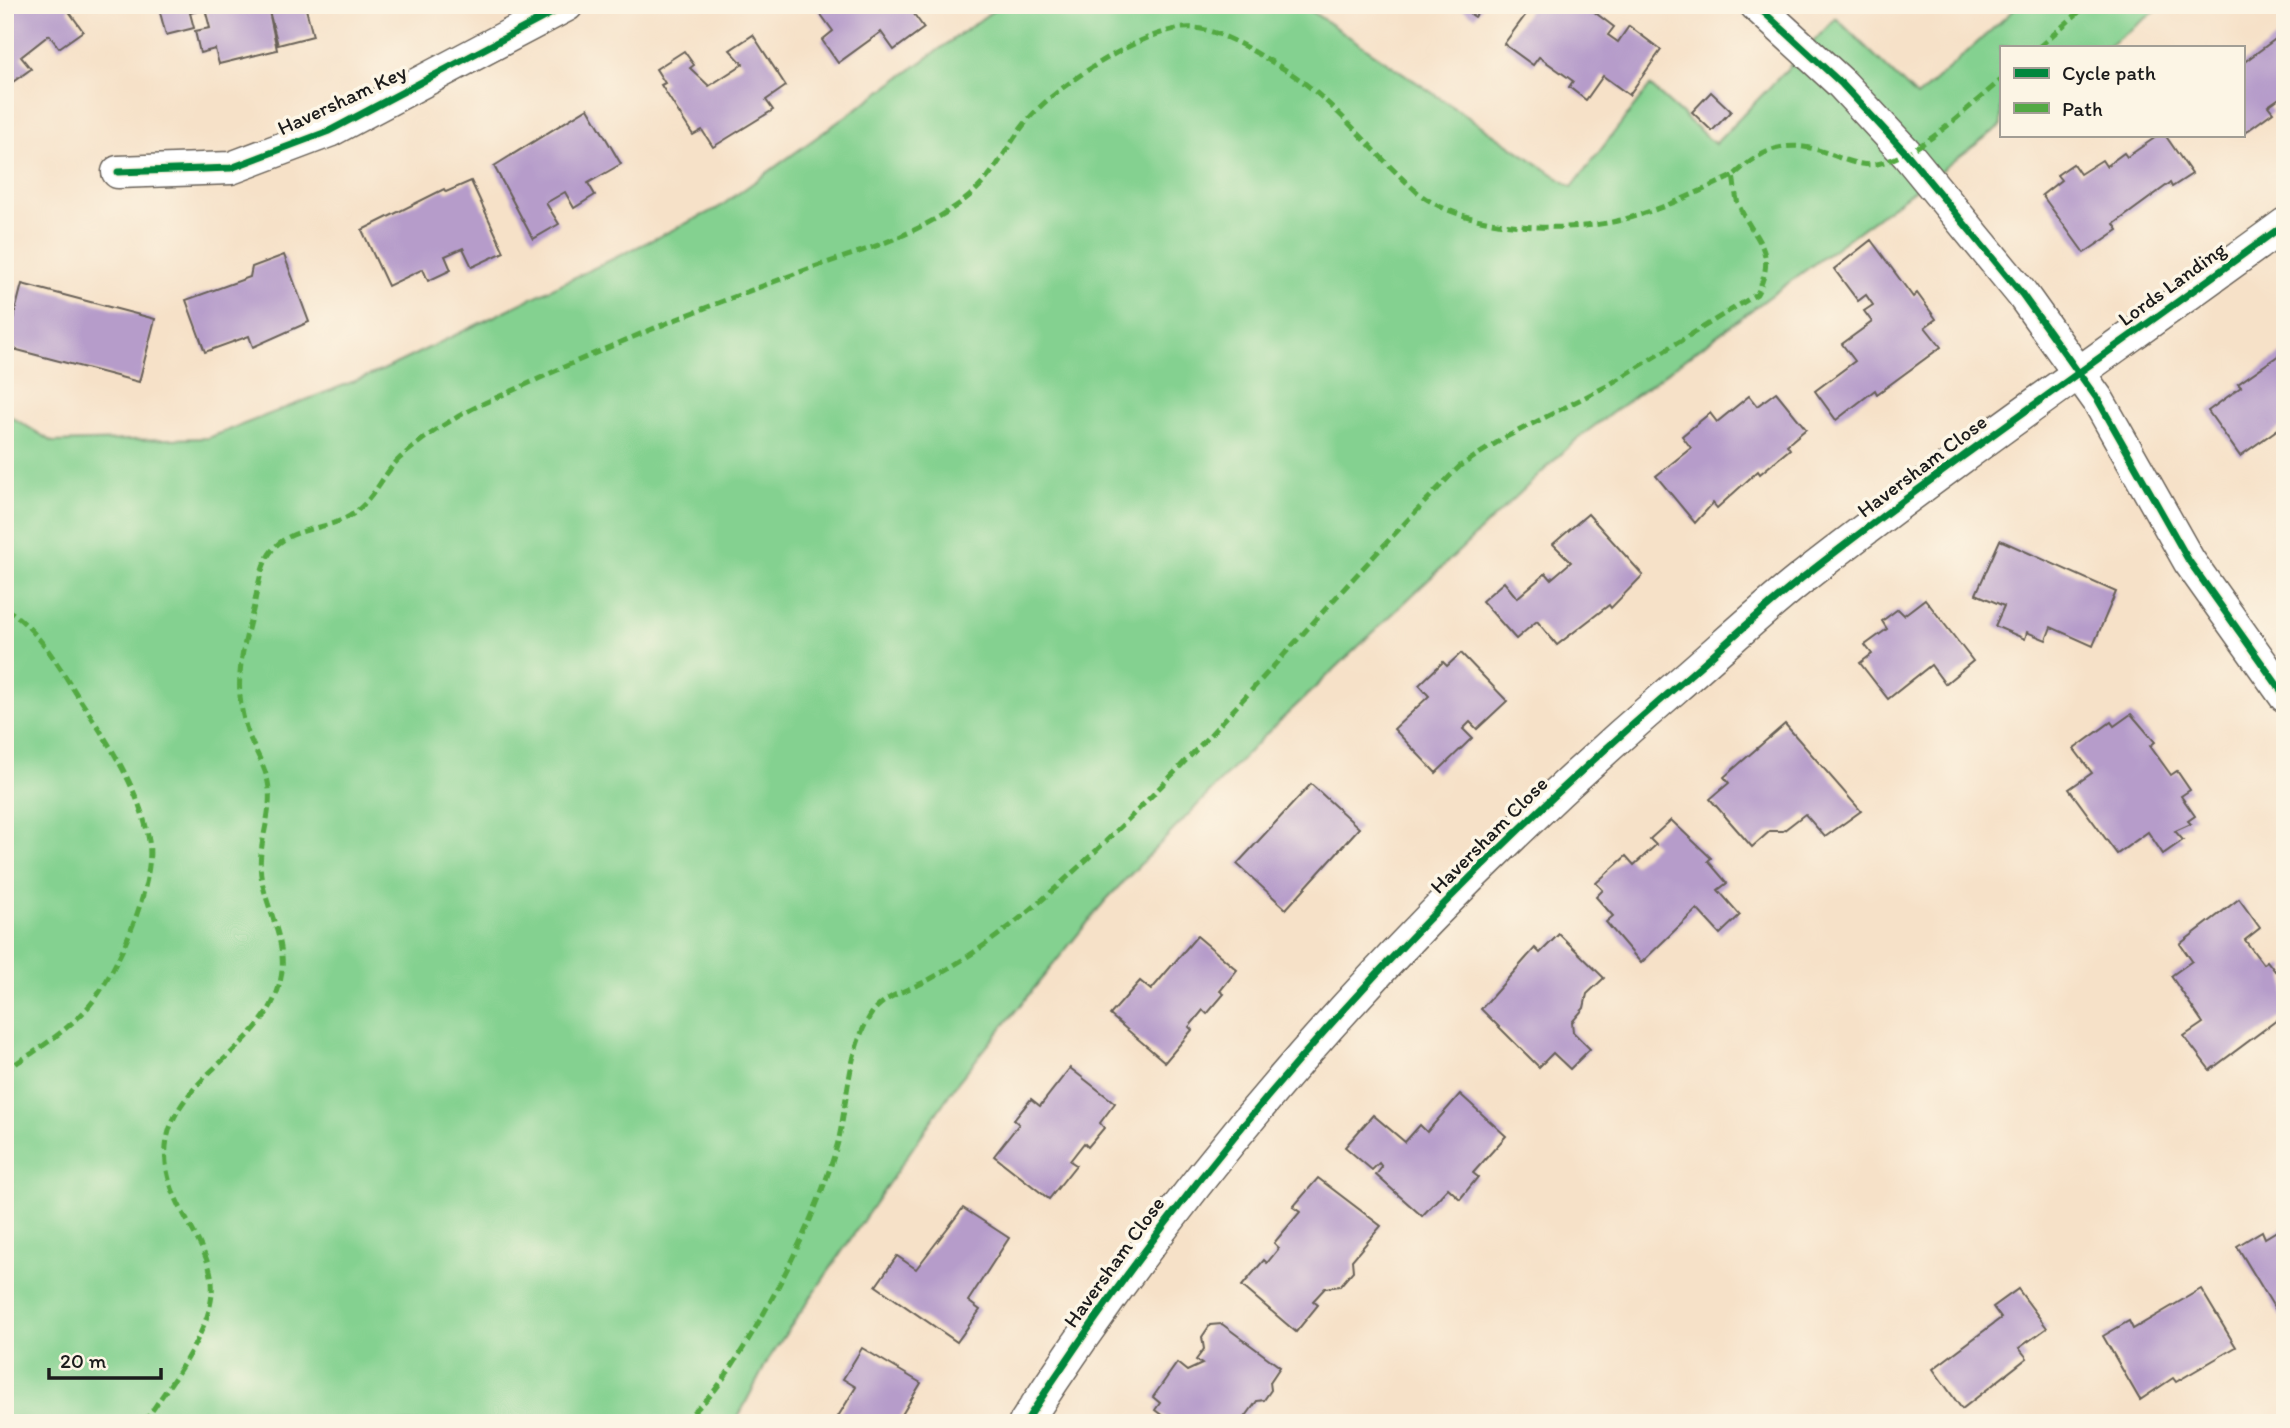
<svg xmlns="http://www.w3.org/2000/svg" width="2290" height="1428" viewBox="0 0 2290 1428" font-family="Itim,sans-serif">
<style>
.green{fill:#84d190;stroke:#507656;stroke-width:2}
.building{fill:#b69cca}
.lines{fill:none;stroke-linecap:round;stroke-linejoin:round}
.minor-casing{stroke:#686158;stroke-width:35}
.minor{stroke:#fff;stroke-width:32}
.quiet{stroke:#52a943;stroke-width:5;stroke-dasharray:10 5;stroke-linecap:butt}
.cycleway-casing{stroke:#fcf5e5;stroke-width:11}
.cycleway{stroke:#00873e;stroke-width:7}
.labels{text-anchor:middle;stroke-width:7;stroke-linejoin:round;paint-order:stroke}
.street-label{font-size:21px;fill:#1c1c1c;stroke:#fcf5e5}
</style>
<rect width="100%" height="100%" fill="#fcf5e5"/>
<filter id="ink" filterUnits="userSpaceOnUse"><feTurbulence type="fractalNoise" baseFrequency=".0143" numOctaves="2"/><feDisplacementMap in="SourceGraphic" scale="14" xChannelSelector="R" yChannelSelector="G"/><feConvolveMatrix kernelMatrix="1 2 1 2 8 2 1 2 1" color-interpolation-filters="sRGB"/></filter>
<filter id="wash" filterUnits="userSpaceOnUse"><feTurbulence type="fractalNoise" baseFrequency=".00686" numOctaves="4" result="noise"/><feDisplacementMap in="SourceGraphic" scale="28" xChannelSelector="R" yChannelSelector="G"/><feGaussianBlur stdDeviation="1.57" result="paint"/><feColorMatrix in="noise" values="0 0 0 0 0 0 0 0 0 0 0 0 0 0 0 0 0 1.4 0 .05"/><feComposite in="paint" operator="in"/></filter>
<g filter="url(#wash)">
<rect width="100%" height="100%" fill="#f6e1c8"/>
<path class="green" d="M1001 5H1302L1572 187 1650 86 1715 144 1836 18 1917 97 2019 5H2164L2107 47H2001V126L1578 438 1264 736 1105 901 957 1083 768 1360 735 1423H5V413L53 442 208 438 383 370 718 208Z"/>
<g id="blocks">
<g class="building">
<path d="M5 5H69L68 10 83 31 59 48 49 35 21 57 31 69 7 86Z"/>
<path d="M158 5H305L313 36 278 45 269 11 277 50 219 64 215 49 200 53 195 31 210 28 205 9 190 13 194 28 166 35Z"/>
<path d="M814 5H917L911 10 924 28 894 50 881 32 838 63 822 40 833 31Z"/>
<path d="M1456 5H1483L1475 17Z"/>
<path d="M1533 5 1544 8 1547 5H1585L1614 27 1608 35 1618 42 1629 26 1661 50 1629 95 1603 76 1586 100 1569 87 1573 81 1539 57 1533 65 1504 44Z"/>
<path d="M2285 32V94L2268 106 2273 112 2243 134V63Z"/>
<path d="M753 35 786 86 766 100 773 110 713 147 702 130 693 135 661 85 665 83 656 69 684 51 694 65 690 68 709 86 743 64 730 50Z"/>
<path d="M1711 92 1731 111 1712 131 1692 112Z"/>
<path d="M588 108 621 164 588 183 595 195 574 208 565 192 546 203 559 224 533 239 494 166Z"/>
<path d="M2159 135H2165L2192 174 2172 187 2170 183 2114 224 2118 230 2084 253 2042 195 2061 180 2057 175 2073 164 2080 174 2102 160 2106 166 2124 153 2127 157Z"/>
<path d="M471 181 504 252 472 267 463 248 445 256 451 270 428 281 423 269 388 286 362 230 444 189 446 192Z"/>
<path d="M1871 240 1913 297 1917 293 1936 319 1925 327 1941 347 1877 394 1875 390 1836 420 1815 391 1855 361 1842 344 1872 322 1864 311 1873 305 1866 295 1858 301 1834 269Z"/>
<path d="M284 255 309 322 253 347 249 336 205 352 186 300 250 277 252 267Z"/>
<path d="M22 284 155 319 139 382 6 347Z"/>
<path d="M2285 351V424L2240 456 2208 411 2241 387 2238 384Z"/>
<path d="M1776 392 1806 429 1787 445 1790 449 1760 474 1758 471 1717 508 1713 503 1695 523 1656 476 1691 448 1682 436 1710 413 1717 422 1749 396 1757 406Z"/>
<path d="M1588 514 1643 575 1611 608 1609 605 1557 645 1537 621 1516 639 1482 601 1504 582 1517 598 1546 573 1551 579 1571 562 1553 544Z"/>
<path d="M2000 540 2116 592 2093 646 2051 627 2046 640 2027 632 2025 639 1995 626 2004 606 1976 594Z"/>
<path d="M1925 599 1973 661 1945 684 1931 665 1888 699 1860 663 1872 654 1865 645 1887 629 1882 621 1898 609 1904 615Z"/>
<path d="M1461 653 1507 701 1477 729 1470 722 1463 729 1472 738 1436 773 1394 729 1429 696 1419 685 1443 662 1447 666Z"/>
<path d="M2131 714 2155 742 2150 746 2171 775 2177 771 2190 790 2181 796 2195 816 2188 821 2191 824 2175 831 2183 840 2163 854 2148 832 2117 854 2069 789 2092 773 2074 749 2111 722 2114 726Z"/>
<path d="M1785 724 1861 811 1825 837 1805 814 1783 831H1770L1752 847 1710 799 1729 783 1724 777Z"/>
<path d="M1311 784 1359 828 1286 909 1237 864Z"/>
<path d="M1671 820 1711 858 1708 861 1727 883 1718 890 1740 915 1720 934 1697 909 1641 963 1606 922 1613 916 1596 897 1603 890 1596 883 1626 856 1634 865 1656 845 1650 839Z"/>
<path d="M2239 899 2260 928 2245 940 2263 964 2267 961 2275 971 2283 965 2285 967V1014L2210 1070 2184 1036 2203 1023 2171 976 2192 961 2180 944Z"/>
<path d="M1559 934 1604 978 1587 994 1584 1008 1572 1022 1573 1032 1590 1049 1570 1069 1553 1053 1539 1067 1481 1009 1535 948 1540 953Z"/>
<path d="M1197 936 1237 970 1220 991 1224 994 1207 1014 1203 1010 1189 1027 1192 1030 1165 1062 1110 1015 1140 981 1151 990Z"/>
<path d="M1070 1068 1115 1103 1100 1123 1104 1128 1088 1147 1084 1143 1070 1161 1076 1165 1049 1199 994 1156 1019 1124 1014 1120 1031 1099 1040 1106Z"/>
<path d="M1460 1094 1506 1136 1473 1173 1478 1177 1460 1199 1448 1188 1422 1216 1376 1175 1382 1167 1379 1163 1372 1170 1345 1147 1373 1115 1405 1142 1420 1125 1427 1132Z"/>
<path d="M1318 1178 1381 1226 1352 1260 1353 1271 1340 1286 1325 1288 1313 1301 1318 1305 1296 1332 1242 1286 1264 1260 1267 1263 1279 1248 1274 1243 1300 1212 1293 1207Z"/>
<path d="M963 1208 1009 1238 968 1301 980 1310 957 1342 876 1286 897 1256 916 1269Z"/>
<path d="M2285 1226V1314L2280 1317 2237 1246 2262 1231 2265 1238Z"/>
<path d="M2018 1289 2047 1328 2019 1348 2027 1358 1962 1409 1933 1369 2001 1318 1993 1307Z"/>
<path d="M2201 1289 2236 1347 2176 1382 2173 1378 2140 1400 2103 1336 2129 1321 2133 1329Z"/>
<path d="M1222 1324 1280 1367 1270 1382 1271 1390 1264 1400 1257 1401 1241 1423H1172L1155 1410 1160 1403 1153 1397 1177 1363 1187 1371 1202 1364 1196 1360 1204 1349 1202 1337 1210 1325Z"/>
<path d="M862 1348 921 1383 897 1423H834L856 1387 843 1379Z"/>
</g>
</g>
</g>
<g filter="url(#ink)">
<use href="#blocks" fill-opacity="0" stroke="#686158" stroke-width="2"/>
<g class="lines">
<g class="minor-casing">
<g id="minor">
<path d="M1756 5 1842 84 1907 154 2022 294 2098 400 2189 561 2285 696"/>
<path d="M118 172 231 168 329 131 567 5"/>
<path d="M1025 1423C1204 1146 1426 902 1676 687 1718 651 1759 612 1802 578 1959 455 2124 342 2285 224"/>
</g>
</g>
<use href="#minor" class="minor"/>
<g class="quiet">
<path d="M2039 47 2087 5"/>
<path d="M5 608C39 630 58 665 79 698 107 741 140 789 149 841 156 883 119 966 94 1000 79 1020 54 1038 34 1052 24 1059 11 1064 5 1075"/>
<path d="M5 1157V1203"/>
<path d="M144 1423C167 1387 208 1337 212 1294 217 1239 150 1198 169 1131 189 1066 274 1043 282 971 285 939 268 911 262 881 255 849 272 820 269 789 267 766 252 748 246 727 233 685 242 651 253 610 257 593 259 574 267 558 286 522 331 534 358 510 375 496 384 473 400 458 416 444 436 429 454 419 480 403 511 392 538 379 623 339 709 306 797 273 838 258 884 246 922 226 940 217 963 203 977 189 999 168 1012 136 1033 114 1061 83 1152 23 1194 28 1221 30 1256 53 1279 66 1334 98 1369 150 1416 191 1460 230 1566 234 1621 220 1661 210 1696 193 1733 176"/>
<path d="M682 1423C694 1411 708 1400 718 1386 763 1324 818 1216 838 1142 848 1101 848 1048 872 1013 886 994 913 989 932 978 979 952 1020 920 1060 884 1203 755 1324 603 1460 466L1504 438 1607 386 1757 294C1779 248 1754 242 1738 203 1735 195 1735 185 1733 176 1766 145 1792 138 1835 156 1847 161 1864 167 1877 164 1926 152 1963 111 2001 80"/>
</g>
<g class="cycleway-casing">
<g id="cycleway">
<path d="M1756 5 1842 84 1907 154 2022 294 2098 400 2189 561 2285 696"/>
<path d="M118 172 231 168 329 131 567 5"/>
<path d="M1025 1423C1204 1146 1426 902 1676 687 1718 651 1759 612 1802 578 1959 455 2124 342 2285 224"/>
</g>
</g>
<use href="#cycleway" class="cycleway"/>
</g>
</g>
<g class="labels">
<g class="street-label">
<text transform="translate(342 100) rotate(-25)" y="7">Haversham Key</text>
<text transform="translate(2172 284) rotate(-36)" y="7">Lords Landing</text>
<text transform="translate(1922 466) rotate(-37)" y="7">Haversham Close</text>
<text transform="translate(1489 835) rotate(-45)" y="7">Haversham Close</text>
<text transform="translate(1114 1262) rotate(-54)" y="7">Haversham Close</text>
</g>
</g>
<rect width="2290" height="1428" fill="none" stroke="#fcf5e5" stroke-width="28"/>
<rect x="2000" y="46" width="245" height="91" fill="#fcf5e5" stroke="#a29e95" stroke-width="2"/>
<rect x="2014" y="68" width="35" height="10" fill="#00873e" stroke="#a29e95" stroke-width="2"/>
<text x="2062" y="80" font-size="21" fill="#1c1c1c">Cycle path</text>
<rect x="2014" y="103" width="35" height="10" fill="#52a943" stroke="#a29e95" stroke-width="2"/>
<text x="2062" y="116" font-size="21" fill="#1c1c1c">Path</text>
<path d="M49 1368v10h112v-10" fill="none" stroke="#1c1c1c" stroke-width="3.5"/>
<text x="60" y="1368" font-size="21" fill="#1c1c1c" stroke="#fcf5e5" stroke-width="5" paint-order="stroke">20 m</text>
</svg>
